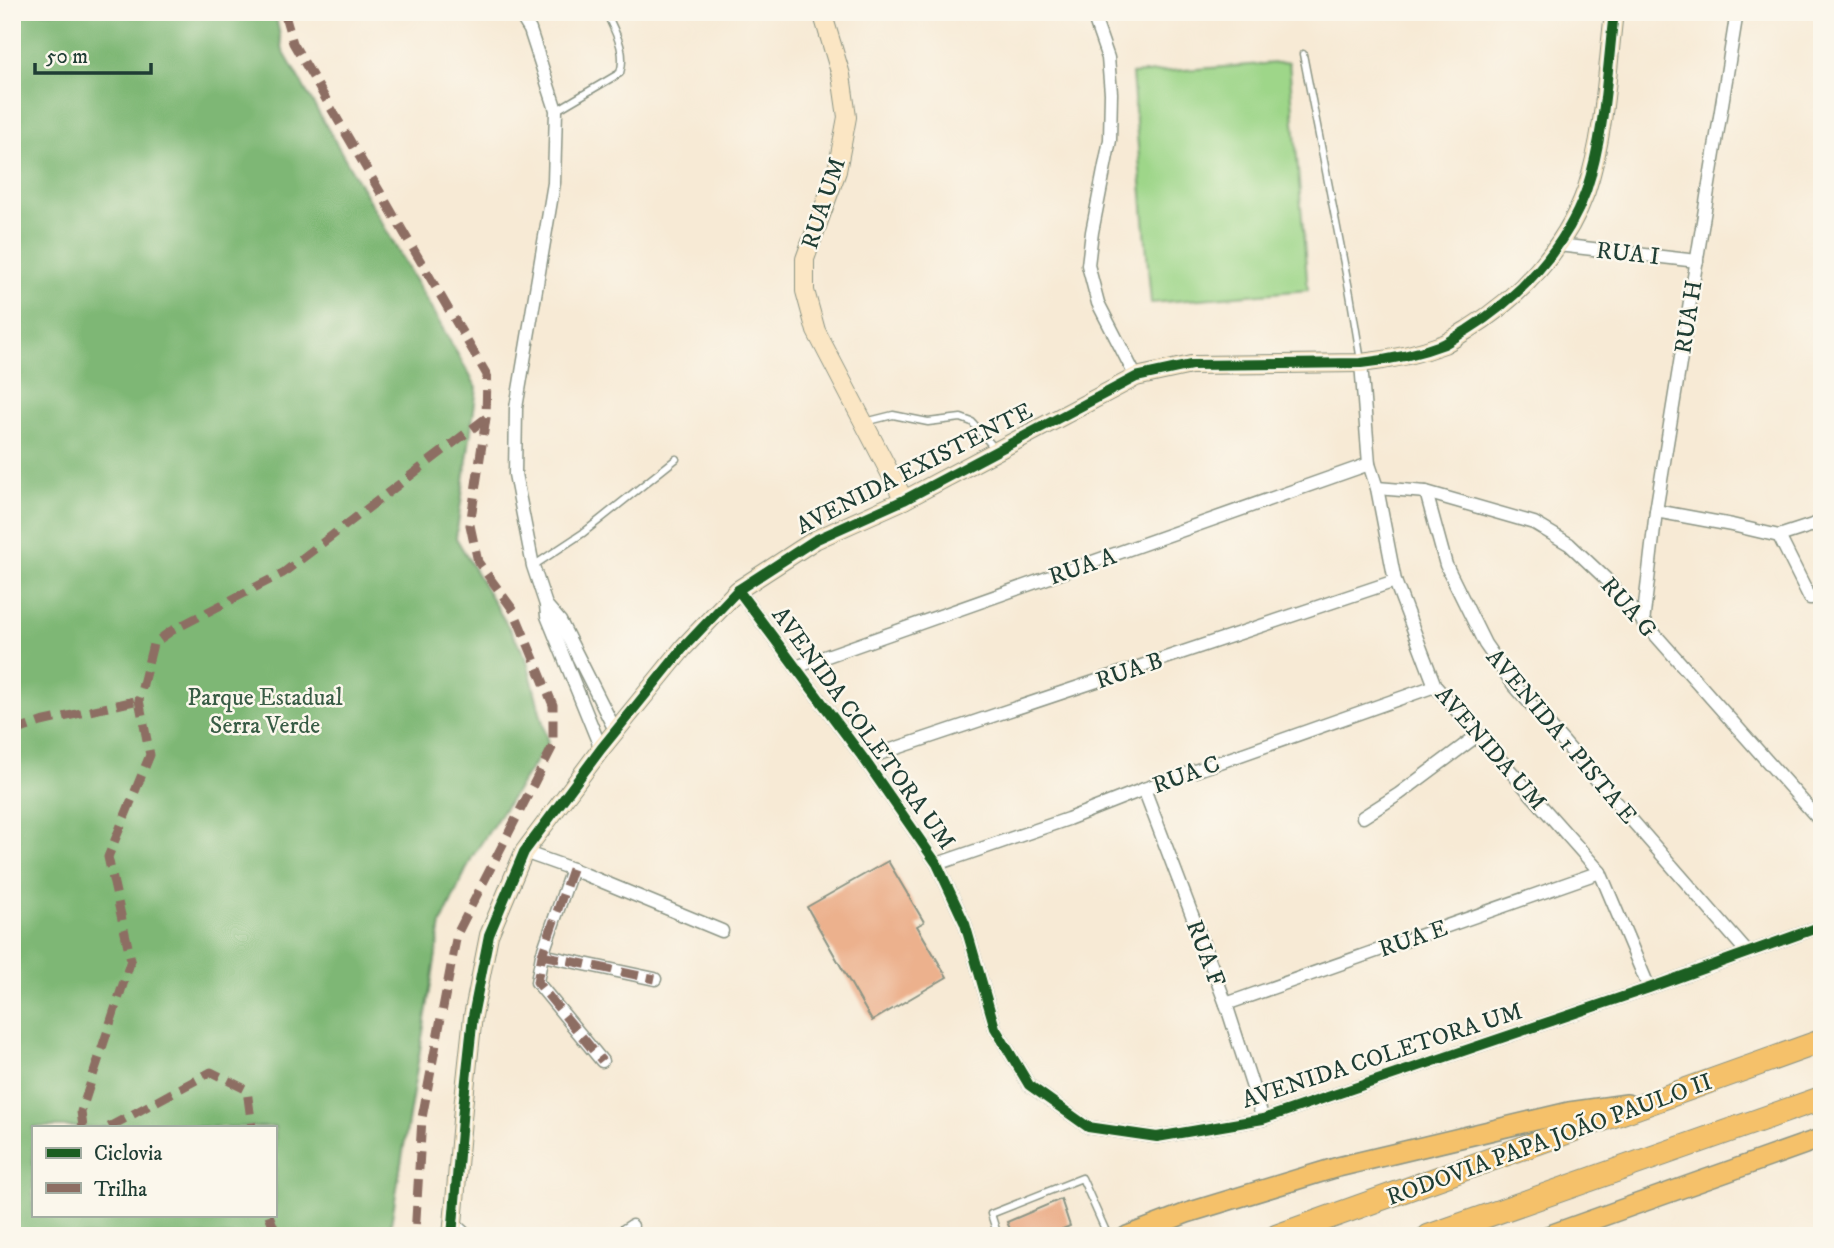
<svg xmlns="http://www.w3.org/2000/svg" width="1834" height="1248" viewBox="0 0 1834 1248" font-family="'IM FELL DW Pica',serif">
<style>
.green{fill:#9ed689;stroke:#5e8a5e;stroke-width:2}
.forest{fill:#7eb775;stroke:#4e7a54;stroke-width:2;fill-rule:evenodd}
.building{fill:#ecb18d}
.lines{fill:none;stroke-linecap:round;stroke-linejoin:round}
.lane-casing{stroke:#8b9484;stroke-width:9}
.street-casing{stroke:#8b9484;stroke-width:15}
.secondary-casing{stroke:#8b9484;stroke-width:20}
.primary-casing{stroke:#8b9484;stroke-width:22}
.highway-casing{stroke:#8b9484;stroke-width:25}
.lane{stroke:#fff;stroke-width:6}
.street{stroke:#fff;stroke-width:12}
.secondary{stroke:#fbe6c4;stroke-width:18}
.primary{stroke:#f5c16b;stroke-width:19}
.highway{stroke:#f5c16b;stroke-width:23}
.quiet{stroke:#8d6e63;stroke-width:9;stroke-dasharray:18 9;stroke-linecap:butt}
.cycleway-casing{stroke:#fbf7ec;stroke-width:15}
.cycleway{stroke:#1b5e20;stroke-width:10}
.labels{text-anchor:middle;stroke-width:5;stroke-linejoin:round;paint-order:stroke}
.street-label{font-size:24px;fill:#1f3d34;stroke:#fbf7ec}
.park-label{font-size:24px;fill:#385c45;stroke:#fbf7ec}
</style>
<rect width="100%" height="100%" fill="#fbf7ec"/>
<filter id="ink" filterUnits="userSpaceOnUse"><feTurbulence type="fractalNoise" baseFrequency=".0143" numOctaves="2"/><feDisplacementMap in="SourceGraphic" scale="14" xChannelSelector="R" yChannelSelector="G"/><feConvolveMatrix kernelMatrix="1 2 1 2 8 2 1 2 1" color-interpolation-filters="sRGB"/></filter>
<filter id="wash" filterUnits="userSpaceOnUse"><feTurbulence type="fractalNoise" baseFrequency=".00686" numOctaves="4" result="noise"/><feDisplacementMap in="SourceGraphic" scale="28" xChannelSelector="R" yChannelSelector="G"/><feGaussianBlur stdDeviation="1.57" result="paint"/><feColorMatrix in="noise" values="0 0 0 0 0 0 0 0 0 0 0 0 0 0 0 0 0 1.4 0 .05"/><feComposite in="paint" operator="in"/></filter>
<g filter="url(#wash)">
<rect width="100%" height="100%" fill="#f7ead5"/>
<path class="green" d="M1289 62 1308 290 1151 303 1132 74Z"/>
<path class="forest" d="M12 12H275L283 51 477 388 456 538 526 657 548 743 472 857 441 924 389 1236H12ZM33 1127H275V1215H33Z"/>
<g id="blocks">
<g class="building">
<path d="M888 861 924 922 917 926 947 977 872 1021 807 907Z"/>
<path d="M1061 1199 1070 1226 1055 1232 1056 1236H1013L1007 1222Z"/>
</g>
</g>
</g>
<g filter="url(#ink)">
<use href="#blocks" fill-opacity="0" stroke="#8b9484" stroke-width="2"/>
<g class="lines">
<g class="lane-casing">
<g id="lane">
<path d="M1303 54 1350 294 1361 361"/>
<path d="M557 110 620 73C627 51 615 32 606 12"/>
<path d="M865 422 893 415 928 422 961 418 972 422 996 450"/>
<path d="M533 566 583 533 676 459"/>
<path d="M998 1236 991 1214 1082 1178 1108 1236"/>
</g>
</g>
<g class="street-casing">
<g id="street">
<path d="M519 12 530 30 556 110 554 183 516 408 515 474 533 566 546 605 547 616 601 749"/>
<path d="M1092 12 1108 58 1111 93 1110 140 1092 232 1088 265 1098 303 1136 377"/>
<path d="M1558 245 1697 261"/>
<path d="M1361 363 1369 464 1377 488 1395 581 1435 686 1600 872 1649 988"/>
<path d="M1377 488 1426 492 1534 523 1569 544 1605 578 1822 823"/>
<path d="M1426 492 1446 565 1485 644 1513 684 1747 952"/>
<path d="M1656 511 1732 525 1779 536 1810 598 1822 597"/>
<path d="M1779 536 1822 522"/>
<path d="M738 590 864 759 937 864 965 924 995 1028 1029 1085 1088 1127 1157 1137 1263 1119 1649 988 1822 926"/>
<path d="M546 605 560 621 616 732"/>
<path d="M1643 623 1656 511 1737 12"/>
<path d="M796 667 1369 464"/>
<path d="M864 759 1395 581"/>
<path d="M1144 789 1226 1004 1263 1119"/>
<path d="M1363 817 1399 794 1478 735"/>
<path d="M524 852 572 869 722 931"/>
<path d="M937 864 1068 819 1144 789 1435 686"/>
<path d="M572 869 542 955 537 982 602 1061"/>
<path d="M542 955 655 979"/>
<path d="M1226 1004 1600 872"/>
<path d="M454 1224 467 1236"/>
<path d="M617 1236 632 1226"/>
</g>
</g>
<g class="secondary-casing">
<g id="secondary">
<path d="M822 12 841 75 847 117 837 171 805 259V291L816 331 904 500"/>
<path d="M452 1236 463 1108 473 1016 489 935 524 852 601 749 684 647 738 590 815 540 904 500 1136 377 1191 365 1361 363C1389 360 1418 354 1444 344 1452 340 1460 334 1467 330 1519 298 1565 249 1586 191 1605 134 1607 71 1614 12"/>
</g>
</g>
<g class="primary-casing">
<g id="primary">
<path d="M1127 1236 1187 1213 1338 1167 1569 1112 1627 1104"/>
<path d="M1547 1236 1822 1138"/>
</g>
</g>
<g class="highway-casing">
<g id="highway">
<path d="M1277 1236 1822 1041"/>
<path d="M1429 1236 1822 1098"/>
</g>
</g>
<use href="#lane" class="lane"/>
<use href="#street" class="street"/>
<use href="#secondary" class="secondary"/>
<use href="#primary" class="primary"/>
<use href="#highway" class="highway"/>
<g class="quiet">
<path d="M284 12 293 43 487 375 486 418 470 525 478 562 514 611 553 705V746L457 934 422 1118 415 1236"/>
<path d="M12 732 41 722 139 700"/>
<path d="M572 869 542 955 537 982 602 1061"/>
<path d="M542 955 655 979"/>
<path d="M83 1127 81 1112 131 960 108 857 150 755 139 700 153 644 171 631 283 573 486 418"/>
<path d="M109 1127 211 1072 247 1090 252 1127"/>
<path d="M269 1215 277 1236"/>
</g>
<g class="cycleway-casing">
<g id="cycleway">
<path d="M738 590 864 759 937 864 965 924 995 1028 1029 1085 1088 1127 1157 1137 1263 1119 1649 988 1822 926"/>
<path d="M452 1236 463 1108 473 1016 489 935 524 852 601 749 684 647 738 590 815 540 904 500 1136 377 1191 365 1361 363C1389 360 1418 354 1444 344 1452 340 1460 334 1467 330 1519 298 1565 249 1586 191 1605 134 1607 71 1614 12"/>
</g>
</g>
<use href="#cycleway" class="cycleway"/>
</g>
</g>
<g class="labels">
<g class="street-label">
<text transform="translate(823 203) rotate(-72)" y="8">RUA UM</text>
<text transform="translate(1628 253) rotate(6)" y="8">RUA I</text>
<text transform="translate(1688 317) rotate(-81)" y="8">RUA H</text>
<text transform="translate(914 468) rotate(-27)" y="8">AVENIDA EXISTENTE</text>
<text transform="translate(1082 566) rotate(-19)" y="8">RUA A</text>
<text transform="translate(1629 607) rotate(49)" y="8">RUA G</text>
<text transform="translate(1129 670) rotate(-19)" y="8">RUA B</text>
<text transform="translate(864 728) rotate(54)" y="8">AVENIDA COLETORA UM</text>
<text transform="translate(1562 736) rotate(50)" y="8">AVENIDA 1 PISTA E</text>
<text transform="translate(1491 748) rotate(49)" y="8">AVENIDA UM</text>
<text transform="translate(1186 774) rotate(-20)" y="8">RUA C</text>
<text transform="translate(1413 938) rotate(-19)" y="8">RUA E</text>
<text transform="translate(1206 953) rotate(69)" y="8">RUA F</text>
<text transform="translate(1382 1055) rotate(-18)" y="8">AVENIDA COLETORA UM</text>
<text transform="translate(1549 1139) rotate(-20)" y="8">RODOVIA PAPA JOÃO PAULO II</text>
</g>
<g class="park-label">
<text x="265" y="705">Parque Estadual<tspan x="265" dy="28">Serra Verde</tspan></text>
</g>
</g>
<rect width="1834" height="1248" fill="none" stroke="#fbf7ec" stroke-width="42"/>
<rect x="32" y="1126" width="245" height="91" fill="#fbf7ec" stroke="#a3ada2" stroke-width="2"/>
<rect x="46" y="1148" width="35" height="10" fill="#1b5e20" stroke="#a3ada2" stroke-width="2"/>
<text x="94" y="1160" font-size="21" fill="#1f3d34">Ciclovia</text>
<rect x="46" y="1183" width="35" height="10" fill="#8d6e63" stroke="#a3ada2" stroke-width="2"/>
<text x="94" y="1196" font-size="21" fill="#1f3d34">Trilha</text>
<path d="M35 63v10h116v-10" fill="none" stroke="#1f3d34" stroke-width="3.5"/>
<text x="46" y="63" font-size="21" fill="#1f3d34" stroke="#fbf7ec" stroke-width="5" paint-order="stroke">50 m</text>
</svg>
